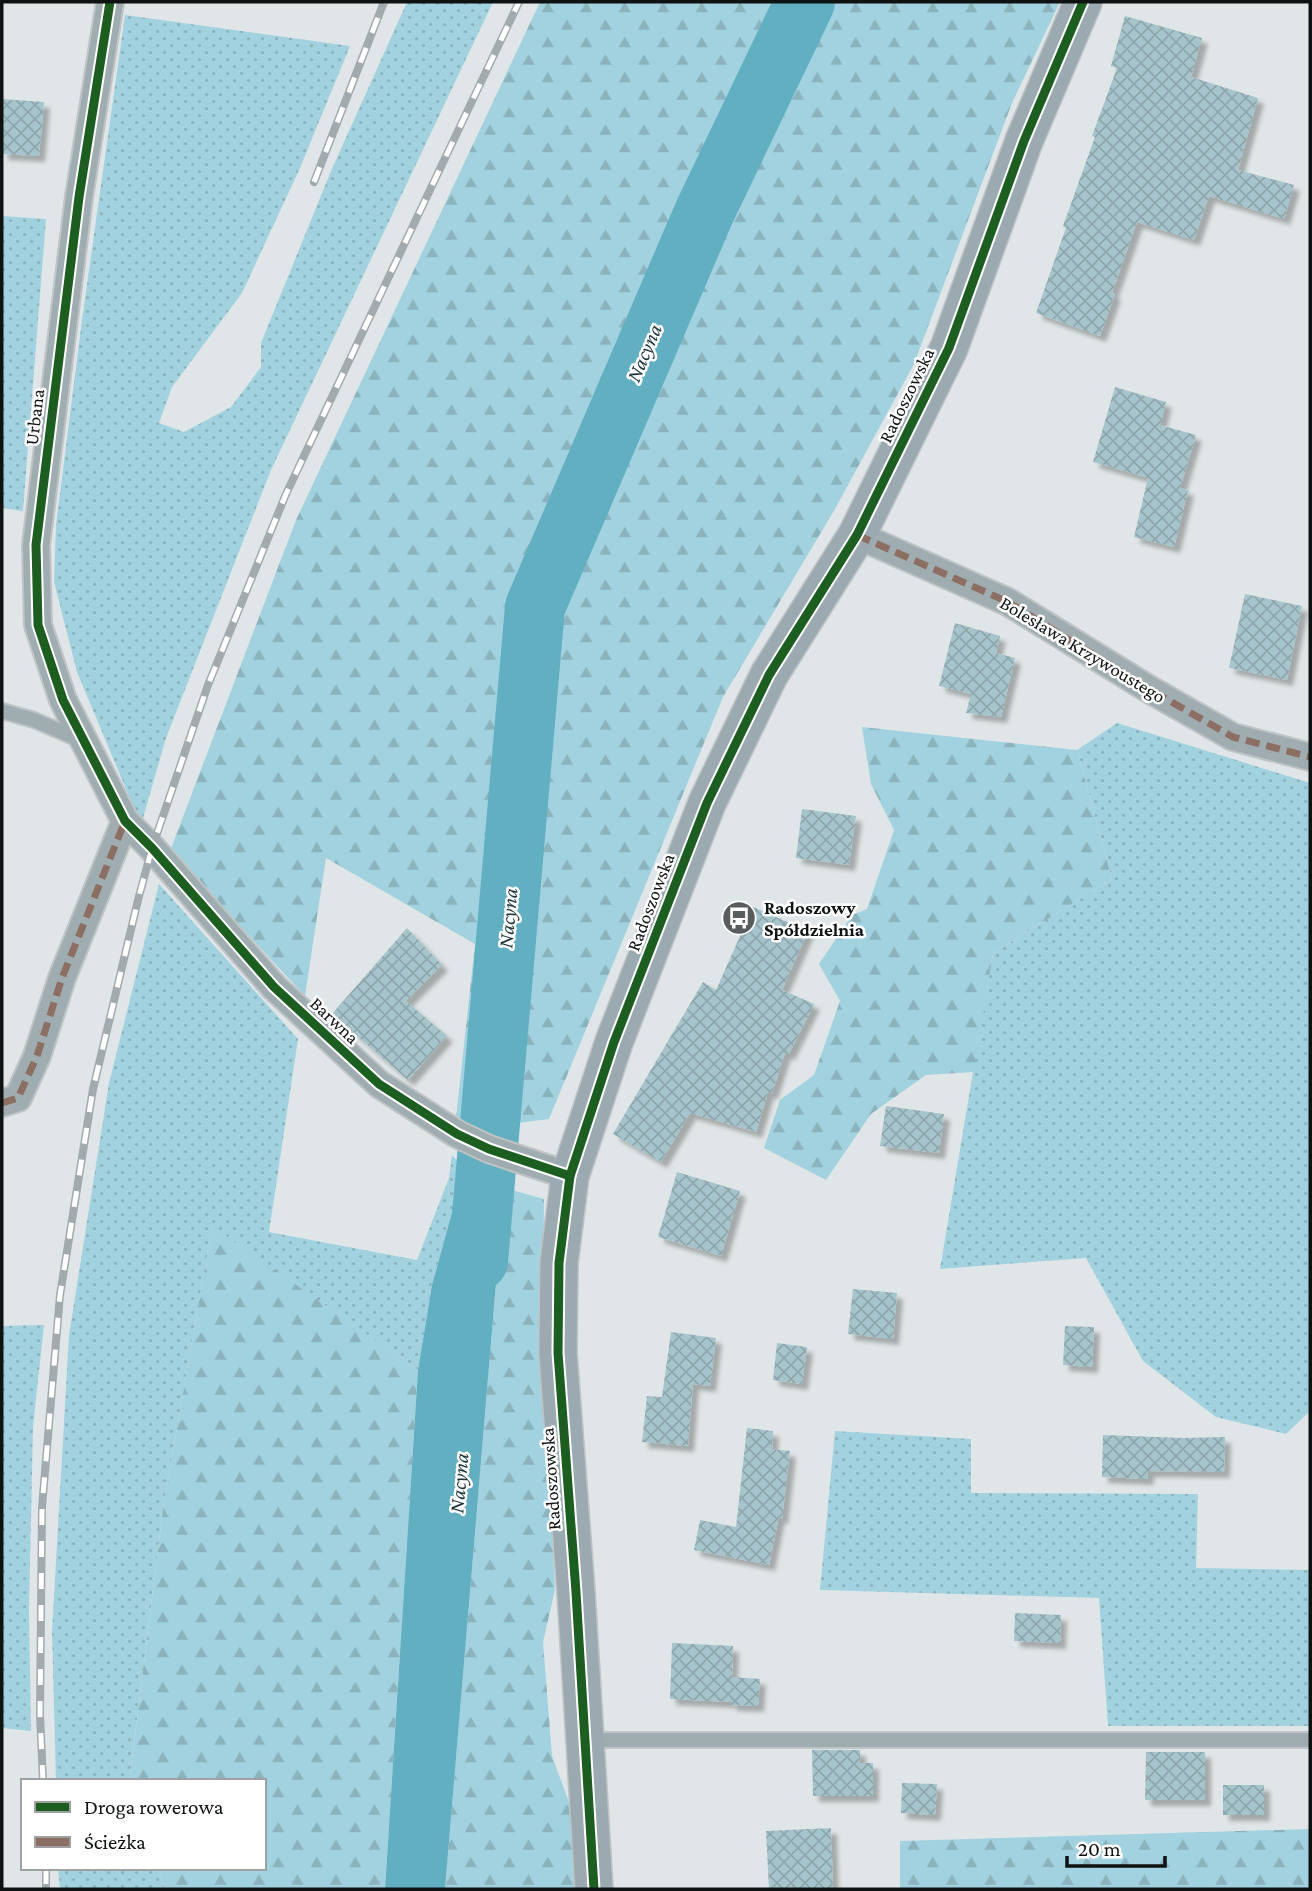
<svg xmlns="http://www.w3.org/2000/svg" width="1312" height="1891" viewBox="0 0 1312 1891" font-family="'Crimson Pro',serif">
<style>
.grass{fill:url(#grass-dots)}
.forest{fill:url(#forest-firs)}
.water{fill:#61afc1}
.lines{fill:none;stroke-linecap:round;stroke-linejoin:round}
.river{stroke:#61afc1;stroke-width:60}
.building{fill:url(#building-cross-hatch);filter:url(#shadow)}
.lane-casing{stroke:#bfc3c4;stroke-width:18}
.street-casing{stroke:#bfc3c4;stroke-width:30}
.secondary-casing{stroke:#bfc3c4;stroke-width:40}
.lane{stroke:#9fadb1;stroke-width:14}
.street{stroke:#9fadb1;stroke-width:26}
.secondary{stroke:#9aaab0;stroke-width:37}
.rail-casing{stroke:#a2aaad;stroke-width:8}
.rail{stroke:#fff;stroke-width:5;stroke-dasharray:16;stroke-linecap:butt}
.quiet{stroke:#8d6e63;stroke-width:7;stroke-dasharray:14 7;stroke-linecap:butt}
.cycleway-casing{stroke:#fff;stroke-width:13}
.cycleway{stroke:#1b5e20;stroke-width:9}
.labels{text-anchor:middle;stroke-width:5;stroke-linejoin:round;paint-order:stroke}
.street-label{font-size:19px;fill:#0f1213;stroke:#fff}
.poi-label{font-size:19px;font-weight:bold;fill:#0f1213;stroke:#fff;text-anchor:start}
.water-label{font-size:21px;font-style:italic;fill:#1e353c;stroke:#fff}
</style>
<defs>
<pattern id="grass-dots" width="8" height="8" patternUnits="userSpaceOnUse" patternTransform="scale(1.75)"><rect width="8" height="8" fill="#a2d2df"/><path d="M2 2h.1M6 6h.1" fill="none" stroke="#8ab3be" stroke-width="1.8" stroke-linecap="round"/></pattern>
<pattern id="forest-firs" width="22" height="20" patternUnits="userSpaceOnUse" patternTransform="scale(1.75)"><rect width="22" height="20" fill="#a2d2df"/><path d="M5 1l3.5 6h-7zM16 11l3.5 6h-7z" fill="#8ab3be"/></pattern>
<pattern id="building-cross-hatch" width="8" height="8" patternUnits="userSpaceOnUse" patternTransform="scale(1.75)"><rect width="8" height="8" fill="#a6c4cb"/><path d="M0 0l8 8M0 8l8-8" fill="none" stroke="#8ea7ad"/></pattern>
<filter id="shadow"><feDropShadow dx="6" dy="6" stdDeviation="2" flood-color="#0004"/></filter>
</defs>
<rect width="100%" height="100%" fill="#e0e6e7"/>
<g class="grass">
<path d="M407 2H493L271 470 166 738 141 825 77 672 54 582 56 525 82 320 125 15 350 46 300 168 242 293 172 387 159 423 184 432 231 407 261 367V343L331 171Z"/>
<path d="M2 216 46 219 23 511 2 508Z"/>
<path d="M1117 723 1310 783V1411L1286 1434 1216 1417 1143 1361 1086 1258 940 1269 993 953 1112 879 1077 750Z"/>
<path d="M159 884 298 1039 269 1232 417 1260 449 1178 452 1155 464 1169 432 1285 418 1370 212 1227 163 1509 130 1775 131 1781H56L52 1631 69 1335 109 1083Z"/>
<path d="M44 1325 33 1427 29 1610 31 1731 2 1728V1326Z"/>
<path d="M835 1431 971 1439V1493L1198 1494 1196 1568 1310 1570V1726H1108L1099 1598 820 1590Z"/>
<path d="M58 1868H159L165 1889H60Z"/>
</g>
<g class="forest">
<path d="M540 2H794L691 215 526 602 483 1118H456L475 944 326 858 305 996 170 851 296 520Z"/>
<path d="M817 2H1060L1012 103 914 364 835 509 723 697 549 1119 501 1125 548 611 711 220Z"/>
<path d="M862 727 1077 750 1112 879 993 953 974 1072 926 1075 871 1114 826 1180 764 1148 780 1100 814 1075 840 1001 819 964 852 915 867 909 894 830 871 784Z"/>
<path d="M504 1188 544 1199 543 1358 555 1590 543 1642 552 1756 574 1816 579 1889H445Z"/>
<path d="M212 1226 418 1370 385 1889H165L159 1868H264V1781H131L130 1775 163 1509Z"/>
<path d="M1310 1829V1889H900V1841Z"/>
</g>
<path class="water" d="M464 1169 504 1188 445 1889H385L418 1370 432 1285Z"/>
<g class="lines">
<path class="river" d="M478 1261 535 607 704 213 805 2"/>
</g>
<g class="building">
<path d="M1125 16 1202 38 1191 77 1258 98 1238 170 1294 185 1284 219 1209 196 1194 240 1137 222 1112 293 1115 294 1100 336 1036 313 1066 228 1063 226 1095 137 1092 136 1117 68 1111 66Z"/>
<path d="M2 99 44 102 39 156 2 154Z"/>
<path d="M1115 387 1166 402 1160 425 1196 435 1180 488 1188 490 1174 547 1134 537 1148 478 1093 462Z"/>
<path d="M1245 594 1302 606 1287 680 1229 668Z"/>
<path d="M955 623 1000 636 996 653 1015 658 1001 717 966 713 971 694 939 686Z"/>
<path d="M802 809 856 816 849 865 796 858Z"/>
<path d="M753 907 808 931 782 990 814 1004 789 1054 785 1053 772 1093 768 1092 756 1132 690 1113 661 1162 613 1134 703 982 716 990Z"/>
<path d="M407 928 442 965 406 1001 447 1036 408 1080 332 1014Z"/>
<path d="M886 1106 944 1114 939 1153 880 1146Z"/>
<path d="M677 1172 740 1191 721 1256 658 1237Z"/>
<path d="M853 1289 897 1293 893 1339 848 1334Z"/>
<path d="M1065 1326 1094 1327 1092 1367 1063 1365Z"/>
<path d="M671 1332 716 1338 710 1386 693 1384 688 1446 642 1442 647 1396 662 1397Z"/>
<path d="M777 1343 807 1347 802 1384 773 1380Z"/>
<path d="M747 1428 773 1431 772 1449 790 1451 782 1519 779 1516 769 1565 694 1550 700 1520 736 1527Z"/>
<path d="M1103 1435 1184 1438 1225 1437 1224 1472 1148 1471V1479L1102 1477Z"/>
<path d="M1015 1613 1061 1615 1060 1643 1014 1641Z"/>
<path d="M672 1643 733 1646 732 1677 760 1679 758 1706 731 1705V1702L670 1699Z"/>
<path d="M812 1750H860V1763H873V1796H813Z"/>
<path d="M1146 1752H1205V1800H1145Z"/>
<path d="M902 1783 937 1784 935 1815 901 1813Z"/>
<rect x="1223" y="1785" width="41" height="30"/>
<path d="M831 1828 833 1889H769L766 1831Z"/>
</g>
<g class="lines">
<g class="lane-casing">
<g id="lane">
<path d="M2 711 34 720 83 741"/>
<path d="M586 1740H1310"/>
</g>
</g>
<g class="street-casing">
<g id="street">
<path d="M110 2 79 197 36 545 38 625 63 700 125 821 152 848 274 987 379 1084 457 1134 489 1149 570 1176"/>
<path d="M857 535 1008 602 1147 688 1233 737 1310 757"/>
<path d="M2 1103 18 1098 37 1056 62 978 125 821"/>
</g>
</g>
<g class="secondary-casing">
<path id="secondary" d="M594 1889 576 1592 558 1353 559 1263 570 1176 614 1042 707 803 769 675 857 535 949 348 1024 141 1083 2"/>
</g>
<use href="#lane" class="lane"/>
<use href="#street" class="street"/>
<use href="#secondary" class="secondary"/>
<g class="rail-casing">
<g id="rail">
<path d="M314 182 384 2"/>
<path d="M43 1781 40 1715 42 1507 60 1295 93 1089 138 900 152 848 208 685 286 494 519 2"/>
<path d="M46 1868V1889"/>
</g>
</g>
<use href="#rail" class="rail"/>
<g class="quiet">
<path d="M857 535 1008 602 1147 688 1233 737 1310 757"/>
<path d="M2 1103 18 1098 37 1056 62 978 125 821"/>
</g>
<g class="cycleway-casing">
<g id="cycleway">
<path d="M110 2 79 197 36 545 38 625 63 700 125 821 152 848 274 987 379 1084 457 1134 489 1149 570 1176"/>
<path d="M594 1889 576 1592 558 1353 559 1263 570 1176 614 1042 707 803 769 675 857 535 949 348 1024 141 1083 2"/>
</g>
</g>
<use href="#cycleway" class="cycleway"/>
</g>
<defs>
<g id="bus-disc" transform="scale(1.75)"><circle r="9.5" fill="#585c5d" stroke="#fff"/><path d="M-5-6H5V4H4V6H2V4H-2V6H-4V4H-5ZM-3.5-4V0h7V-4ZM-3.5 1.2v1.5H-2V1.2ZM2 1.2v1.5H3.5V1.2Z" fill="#fff"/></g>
</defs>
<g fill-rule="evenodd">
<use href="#bus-disc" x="739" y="918"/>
</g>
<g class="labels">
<g class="street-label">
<text transform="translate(906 395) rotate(-64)" y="7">Radoszowska</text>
<text transform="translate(34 417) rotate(-83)" y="7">Urbana</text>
<text transform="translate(1083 649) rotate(31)" y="7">Bolesława Krzywoustego</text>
<text transform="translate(650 902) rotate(-69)" y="7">Radoszowska</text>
<text transform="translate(335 1020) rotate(43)" y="7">Barwna</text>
<text transform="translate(550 1479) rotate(-94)" y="7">Radoszowska</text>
</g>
<g class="poi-label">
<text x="764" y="914">Radoszowy<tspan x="764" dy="22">Spółdzielnia</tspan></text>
</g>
<g class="water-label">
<text transform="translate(644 353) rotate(-67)" y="7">Nacyna</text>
<text transform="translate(508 918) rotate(-85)" y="7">Nacyna</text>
<text transform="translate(459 1483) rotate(-85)" y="7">Nacyna</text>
</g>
</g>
<rect width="1312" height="1891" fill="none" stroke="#0f1213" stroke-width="7"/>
<rect x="21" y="1779" width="245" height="91" fill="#ffffff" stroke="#9fa0a1" stroke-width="2"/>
<rect x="35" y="1802" width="35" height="10" fill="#1b5e20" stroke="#9fa0a1" stroke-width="2"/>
<text x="84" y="1814" font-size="21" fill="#0f1213">Droga rowerowa</text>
<rect x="35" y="1837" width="35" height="10" fill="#8d6e63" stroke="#9fa0a1" stroke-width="2"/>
<text x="84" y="1849" font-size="21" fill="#0f1213">Ścieżka</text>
<path d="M1067 1856v10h98v-10" fill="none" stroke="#0f1213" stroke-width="3.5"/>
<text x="1078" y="1856" font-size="21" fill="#0f1213" stroke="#ffffff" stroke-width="5" paint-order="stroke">20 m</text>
</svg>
